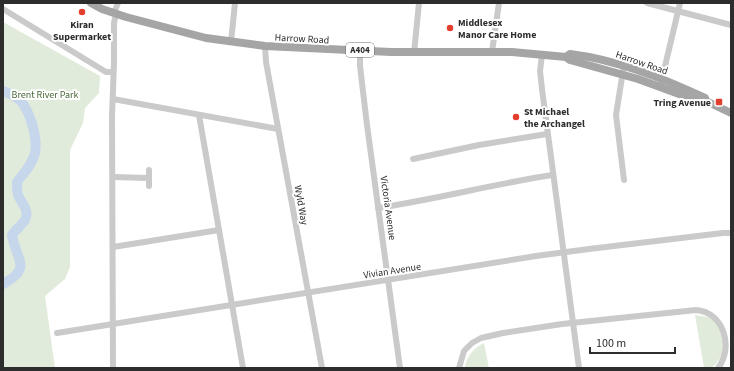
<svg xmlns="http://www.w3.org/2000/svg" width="734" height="371" viewBox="0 0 734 371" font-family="'Source Sans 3',sans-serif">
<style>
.green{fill:#e1ebdb}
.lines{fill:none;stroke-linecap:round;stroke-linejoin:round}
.river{stroke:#c7d7eb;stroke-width:10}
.minor{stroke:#cacaca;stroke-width:6}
.major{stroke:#a5a5a5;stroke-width:8}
.poi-dot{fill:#e33f30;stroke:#fff;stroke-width:1.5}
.labels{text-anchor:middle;stroke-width:4;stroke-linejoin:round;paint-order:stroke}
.shield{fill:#fff;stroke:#6c6c6c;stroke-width:1}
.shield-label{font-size:9px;font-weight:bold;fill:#2d2d2d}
.poi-label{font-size:10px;font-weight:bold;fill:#2d2d2d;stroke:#fff;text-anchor:start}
.street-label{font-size:10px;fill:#2d2d2d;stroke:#fff}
.park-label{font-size:10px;fill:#49683b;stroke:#fff}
</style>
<rect width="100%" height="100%" fill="#fff"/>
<g class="green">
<path d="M3 22 100 76 99 93 85 108 83 123 70 150V267L65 279 45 296 55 368H3Z"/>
<path d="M695 315 708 317 713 320 722 330 724 352 716 364 711 368H704Z"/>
<path d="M484 343 489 368H465C466 356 474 348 484 343Z"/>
</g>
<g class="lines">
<path class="river" d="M3 91C9 93 15 96 20 100 30 111 38 138 35 153 32 165 24 173 17 182 17 186 17 191 18 195 21 203 30 210 25 220 22 225 16 229 12 235 16 260 33 268 3 284"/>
<g class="minor">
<path d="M647 3 731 25"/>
<path d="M3 9 106 72H113"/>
<path d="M114 13 118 3"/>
<path d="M231 42 235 3"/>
<path d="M265 46 266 62 322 368"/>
<path d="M360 50V66L367 125 400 368"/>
<path d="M492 52 499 3"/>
<path d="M414 53 419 3"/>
<path d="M542 55 540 71 542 89 579 368"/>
<path d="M114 61V23L116 14"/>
<path d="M623 71 616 115 624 180"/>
<path d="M661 83 680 3"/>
<path d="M113 99 278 129"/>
<path d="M199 115 243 368"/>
<path d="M413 159 479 145 547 134"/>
<path d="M113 177 149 178V186"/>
<path d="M149 178V170"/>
<path d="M378 208C437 199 494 184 552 175"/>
<path d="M113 247 219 230"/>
<path d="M57 333 536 256 589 249 723 233H731"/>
<path d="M113 368 112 116 114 63"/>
<path d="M459 368 464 351 472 343 481 338 503 333 562 324 696 310C724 312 734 348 718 368"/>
</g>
<g class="major">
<path d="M91 3 102 9 126 17 206 38 265 46 391 52H512L566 57 570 60 638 79 701 102 706 101"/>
<path d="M566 57 570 54C618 60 662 78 705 98L706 101 731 113"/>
</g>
</g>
<g class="poi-dot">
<circle cx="82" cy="12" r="4"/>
<circle cx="450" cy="28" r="4"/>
<rect x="715" y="98" width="8" height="8" rx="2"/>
<circle cx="516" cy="117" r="4"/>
</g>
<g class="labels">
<rect class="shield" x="346" y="43" width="28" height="14" rx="3"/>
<g class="shield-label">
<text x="360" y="53">A404</text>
</g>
<g class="poi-label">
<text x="458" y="26">Middlesex<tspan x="458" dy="12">Manor Care Home</tspan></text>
<text x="82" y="28" text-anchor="middle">Kiran<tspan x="82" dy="12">Supermarket</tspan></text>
<text x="711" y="106" text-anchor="end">Tring Avenue</text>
<text x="524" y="115">St Michael<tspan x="524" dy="12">the Archangel</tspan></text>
</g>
<g class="street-label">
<text transform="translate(302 38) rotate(3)" y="4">Harrow Road</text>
<text transform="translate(642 62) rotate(19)" y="4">Harrow Road</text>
<text transform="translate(302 205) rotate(80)" y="4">Wyld Way</text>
<text transform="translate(389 208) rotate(82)" y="4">Victoria Avenue</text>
<text transform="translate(392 270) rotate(-9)" y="4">Vivian Avenue</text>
</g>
<g class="park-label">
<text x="45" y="98">Brent River Park</text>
</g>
</g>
<rect width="734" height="371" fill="none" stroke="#2d2d2d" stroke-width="8"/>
<path d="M590 347v6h85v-6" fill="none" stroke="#2d2d2d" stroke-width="2"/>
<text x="596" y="347" font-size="12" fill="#2d2d2d" stroke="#ffffff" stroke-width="3" paint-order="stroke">100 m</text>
</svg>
